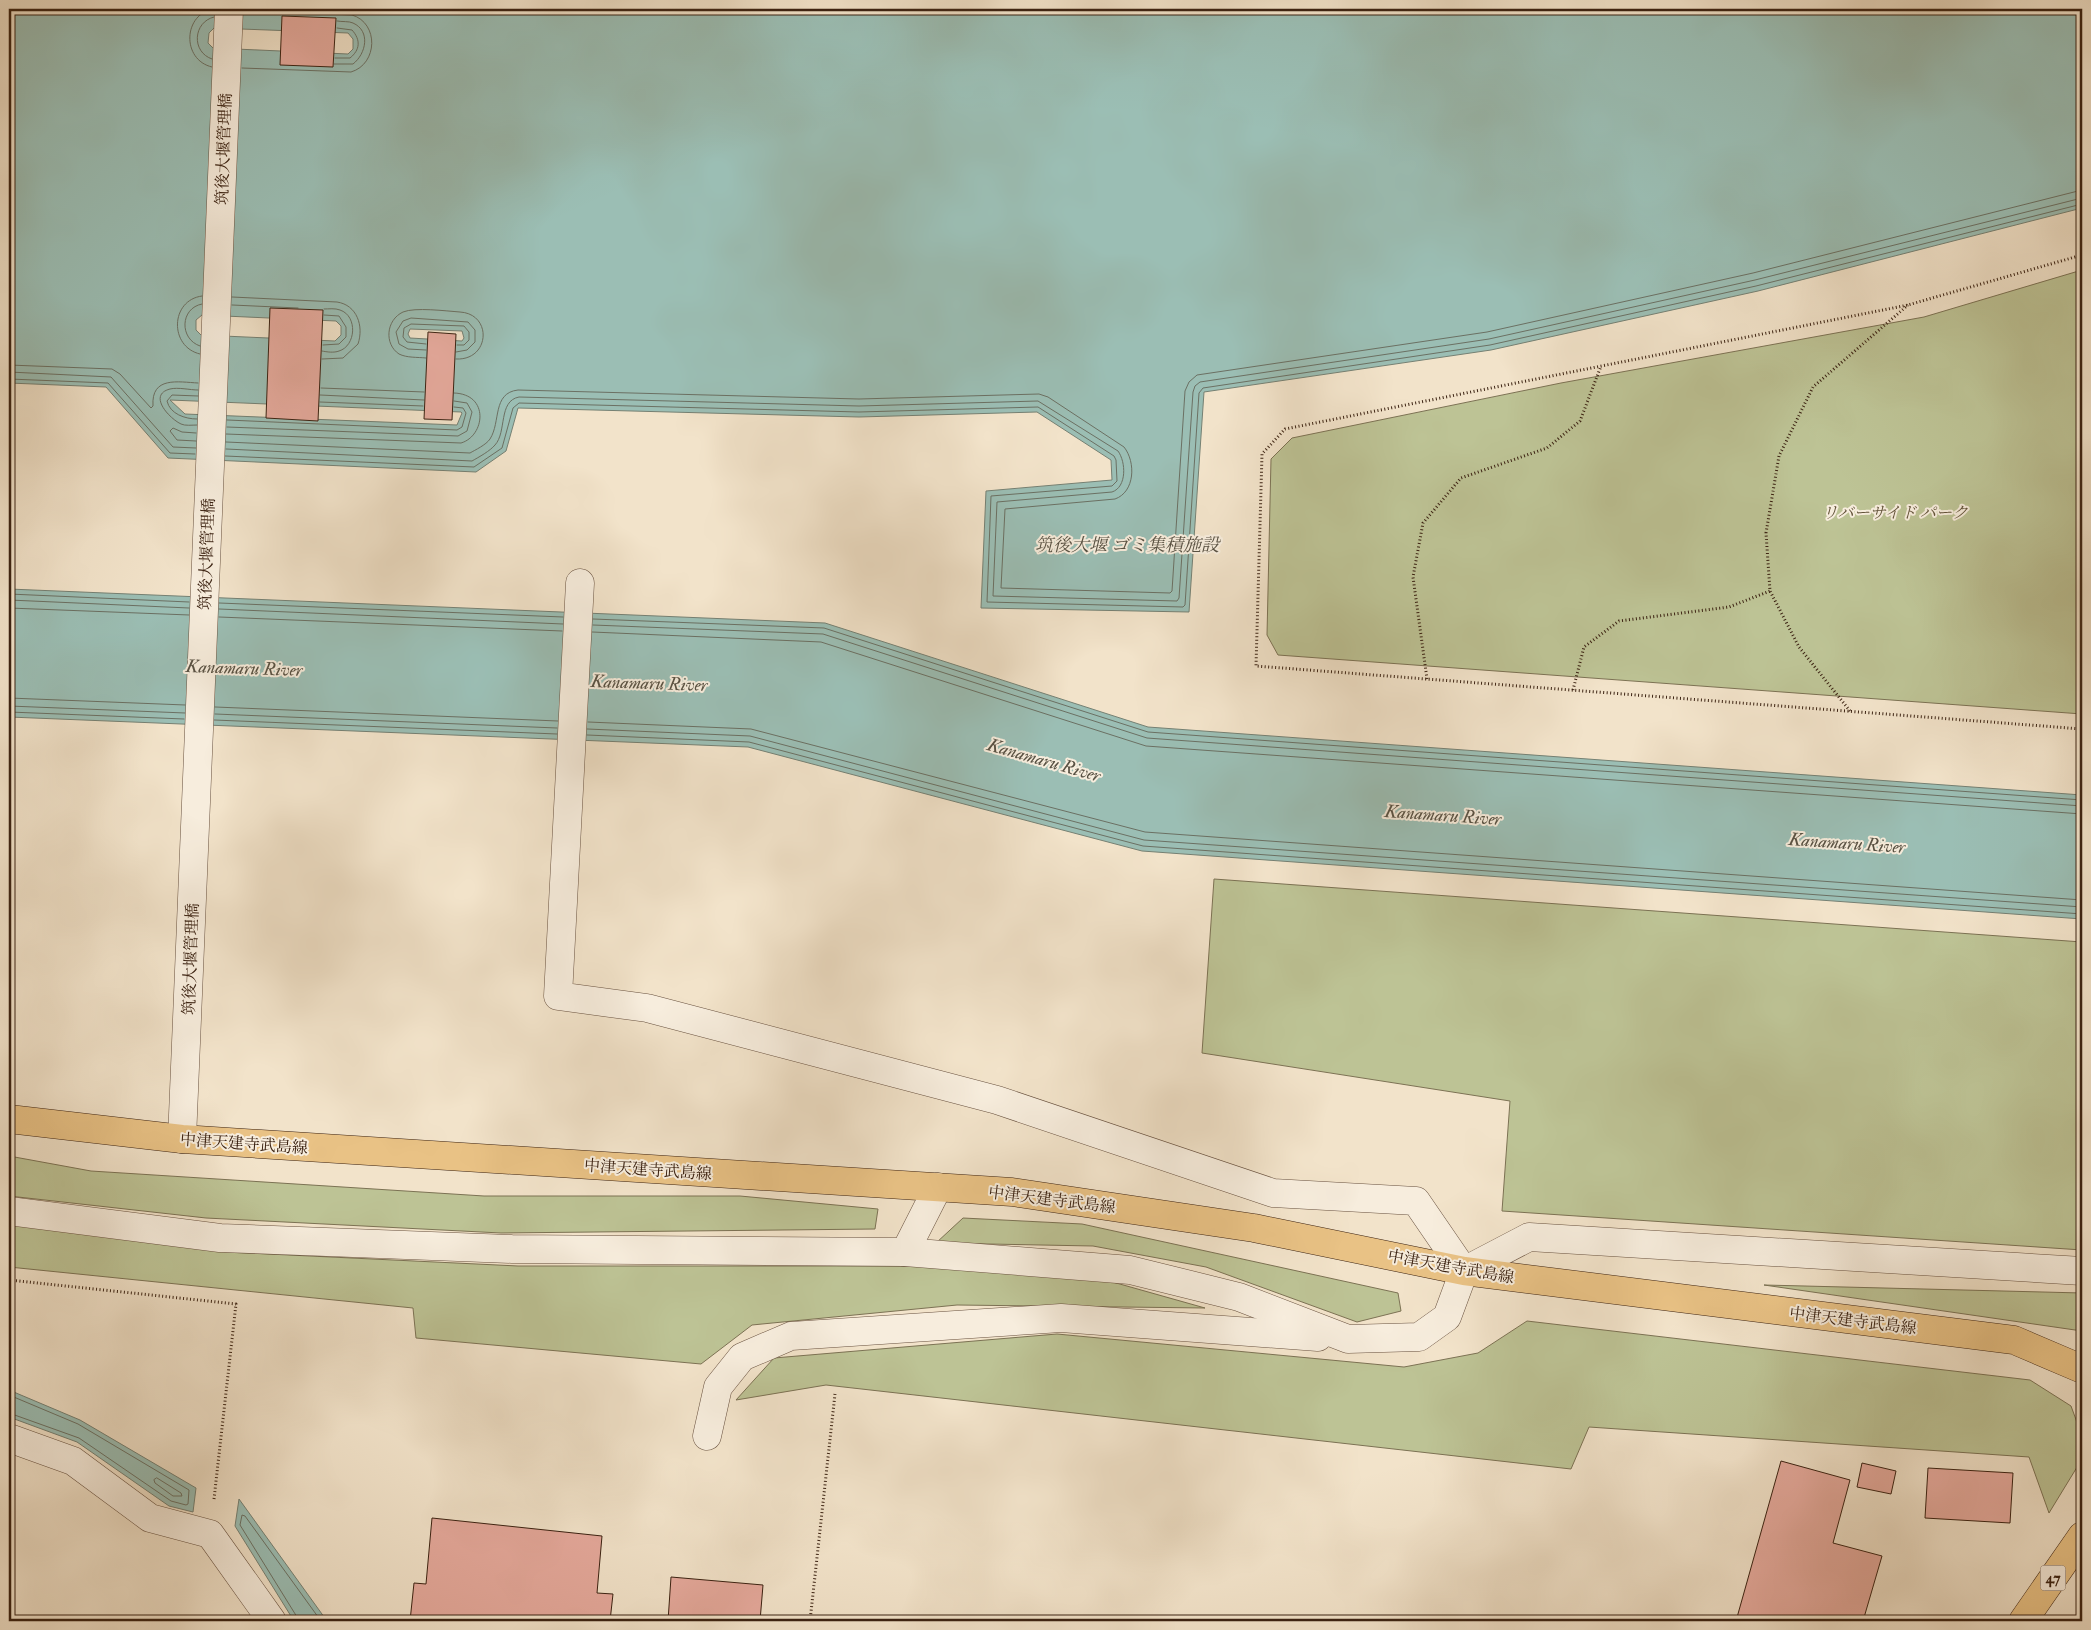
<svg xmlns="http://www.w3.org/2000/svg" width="2091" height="1630" viewBox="0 0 2091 1630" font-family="'IM FELL Double Pica','Noto Serif JP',serif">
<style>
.green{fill:#bdc395;stroke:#7c7254}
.water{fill:#9bbeb4;stroke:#758073;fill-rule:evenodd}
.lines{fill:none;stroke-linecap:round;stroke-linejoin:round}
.shore{stroke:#6b7063;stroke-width:1}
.building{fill:#e5a99c;stroke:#3b2212}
.minor-casing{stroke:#695240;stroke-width:29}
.major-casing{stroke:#3b2212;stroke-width:29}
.path{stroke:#3b2212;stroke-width:3;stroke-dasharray:1 2.5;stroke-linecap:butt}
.minor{stroke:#f7eddd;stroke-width:28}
.major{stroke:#e9c285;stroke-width:28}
.labels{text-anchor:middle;stroke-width:4;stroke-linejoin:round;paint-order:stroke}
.shield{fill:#f7eddd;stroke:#735f4f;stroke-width:1}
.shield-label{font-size:15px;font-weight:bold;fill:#3b2212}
.street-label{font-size:16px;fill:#3b2212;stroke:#f7eddd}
.park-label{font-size:16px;font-style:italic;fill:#625239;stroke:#f7eddd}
.water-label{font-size:18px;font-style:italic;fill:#585143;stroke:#f7eddd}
</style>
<rect width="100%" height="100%" fill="#f2e3ca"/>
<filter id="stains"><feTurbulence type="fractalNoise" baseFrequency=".004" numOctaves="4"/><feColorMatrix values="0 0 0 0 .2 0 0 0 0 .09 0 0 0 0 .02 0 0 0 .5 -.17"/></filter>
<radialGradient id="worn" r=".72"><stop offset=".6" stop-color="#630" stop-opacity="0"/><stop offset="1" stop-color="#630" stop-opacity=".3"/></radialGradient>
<g class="green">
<path d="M2082 270V714L1278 655 1267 635 1271 459 1292 438 1561 383 1924 317Z"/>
<path d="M1214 879 2082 942V1250L1502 1211 1510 1101 1202 1053Z"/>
<path d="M9 1156 91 1171 484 1196H740L878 1209 875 1229 501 1233 206 1218 9 1196Z"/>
<path d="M963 1218 1082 1224 1398 1293 1401 1311 1357 1322 1206 1267 1093 1246 936 1243Z"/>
<path d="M9 1224 226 1252 518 1266H939L1102 1279 1205 1308 957 1305 752 1325 701 1364 416 1338 413 1308 9 1267Z"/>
<path d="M1764 1285 2082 1293V1331Z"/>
<path d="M1527 1321 2030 1380 2071 1406 2082 1436V1459L2049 1513 2029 1457 1589 1427 1571 1469 826 1385 736 1400 774 1358 1057 1334 1404 1367 1478 1353Z"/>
</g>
<g class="water">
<path d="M9 9H2082V208L1758 291 1491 350 1204 392 1189 612 981 608 986 491 1112 480 1111 460 1037 412 859 417 518 408 506 451 476 472 168 458 106 387 9 383ZM214 28 348 33 353 39V49L348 54 213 48 208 43 209 33ZM202 315 336 321 341 326V335L335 341 201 335 196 330V320ZM410 329 462 331 464 338 462 341 410 338 408 334ZM170 400 461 412 462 413 457 425 185 414Z"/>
<path d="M9 589 825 623 1148 727 2082 795V919L1142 851 748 747 9 717Z"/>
<path d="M9 1390 80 1420 196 1488 193 1512 169 1506 77 1442 9 1417Z"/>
<path d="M239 1499 327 1621H294L235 1526Z"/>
</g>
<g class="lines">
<g class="shore">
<path d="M335 58H350C360 50 361 40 352 30L337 28"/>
<path d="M212 59C191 52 193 22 214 17"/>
<path d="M334 64H353C366 54 371 31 353 23 349 21 342 22 337 21"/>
<path d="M212 67C181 60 183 13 214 9"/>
<path d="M242 68 351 72C378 64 379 23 352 15L244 10"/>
<path d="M232 297 337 302C357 305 364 326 358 344L343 358 322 359"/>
<path d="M232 305 298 308"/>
<path d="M426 344 407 342 403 337 404 328 411 324 464 326 469 332V340L464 345H457"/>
<path d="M323 345 339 344 346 337V327L339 316 324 315"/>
<path d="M200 346C179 339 180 308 202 304"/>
<path d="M426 350 408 349 399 344 396 332 403 321 411 318 468 322 475 330V342L467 350 456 352"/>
<path d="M322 351C327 352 334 353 339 351 356 346 358 316 340 310 335 308 329 309 324 309"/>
<path d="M200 354C169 347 170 300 202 296"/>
<path d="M426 358C417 357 407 358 399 354 384 344 386 320 403 312 415 307 446 311 460 312 493 314 490 361 456 359"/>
<path d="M9 365 112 369 120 374 151 408 153 406C151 376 178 382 198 383"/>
<path d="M9 372 111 377 173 447 196 448"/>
<path d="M9 379 108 383 170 453 195 454"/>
<path d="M321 388 424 392"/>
<path d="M320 395 424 400"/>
<path d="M320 402 423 406"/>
<path d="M197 419C185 419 170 414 167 401L172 395 198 396"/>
<path d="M227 420 457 430 462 427 466 413 463 408 454 407"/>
<path d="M197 425C192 425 185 426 181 424 170 419 147 395 170 389 178 387 190 390 198 390"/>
<path d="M227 427 458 436 467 431 472 412 467 403 454 401"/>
<path d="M226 434 461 443C485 436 490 394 454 393"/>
<path d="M196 441 177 440 170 431 173 428 182 432 196 433"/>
<path d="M226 442 470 453C475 450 486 445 490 439 501 422 492 393 518 390L859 399 1039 394 1048 397 1124 447C1136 462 1135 492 1115 499L1005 509 1001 588 1170 593 1172 591 1185 391 1189 382 1197 375 1487 332 1753 273 2082 190"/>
<path d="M226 449 472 461C479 457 490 451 495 445 507 432 498 401 519 397L859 406 1038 401 1118 451C1126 462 1127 487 1112 492L997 502 993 596 1177 601 1179 598 1193 392 1195 386 1200 382 1489 339 1755 280 2082 198"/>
<path d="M225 456 474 467 502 448 513 408 519 403 859 412 1038 407 1114 456 1116 460 1117 481 1112 486 991 496 987 602 1183 607 1185 605 1199 393 1203 388 1490 345 1756 286 2082 204"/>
<path d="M9 594 189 602"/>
<path d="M9 600 189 608"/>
<path d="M219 603 563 617"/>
<path d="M9 608 189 615"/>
<path d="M219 609 563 624"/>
<path d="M219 617 562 631"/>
<path d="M593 619 824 628 1148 732 2082 800"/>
<path d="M593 625 823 634 1147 738 2082 806"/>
<path d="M592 632 821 642 1146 746 2082 814"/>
<path d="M9 698 185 705"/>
<path d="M9 706 185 713"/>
<path d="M215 707 558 721"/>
<path d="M9 712 184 719"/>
<path d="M215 714 557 728"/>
<path d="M214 720 557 734"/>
<path d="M588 722 751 729 1145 832 2082 900"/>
<path d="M587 729 750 736 1144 840 2082 907"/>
<path d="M587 735 749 742 1143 846 2082 914"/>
<path d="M9 1395 78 1424 189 1490 188 1504 186 1505 171 1501 79 1438 9 1413"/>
<path d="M157 1478 181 1493 182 1496H173L155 1483 154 1480Z"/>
<path d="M298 1621 297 1617 240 1525 242 1515 245 1516 321 1621"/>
</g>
</g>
<g class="building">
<path d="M282 16 336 18 333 67 280 65Z"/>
<path d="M270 308 323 310 318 421 266 418Z"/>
<path d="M428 332 456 334 452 420 424 419Z"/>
<path d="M1781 1461 1850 1480 1833 1543 1882 1556 1863 1621H1736Z"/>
<path d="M1862 1463 1896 1471 1891 1494 1857 1487Z"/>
<path d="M1928 1468 2013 1473 2010 1523 1925 1518Z"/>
<path d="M432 1518 602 1536 597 1593 613 1594 610 1621H410L414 1583 426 1584Z"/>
<path d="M671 1577 763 1585 760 1621H668Z"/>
</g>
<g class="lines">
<g class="minor-casing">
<g id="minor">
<path d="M580 583 558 996 647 1008 997 1100 1273 1193 1416 1201 1464 1271"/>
<path d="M182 1139 229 9"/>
<path d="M9 1211 220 1238 512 1249 905 1252 1130 1270 1239 1297 1348 1339 1419 1337 1447 1317 1464 1271 1529 1237 2082 1271"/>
<path d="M905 1252 938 1187"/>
<path d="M707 1436 718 1387 742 1357 791 1336 1061 1318 1318 1337"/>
<path d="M9 1438 73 1461 150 1518 210 1534 272 1621"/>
</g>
</g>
<g class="major-casing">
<g id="major">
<path d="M9 1119 182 1139 1012 1192 1254 1228 1464 1271 2014 1340 2082 1369"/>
<path d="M2023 1621 2082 1536"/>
</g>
</g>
<g class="path">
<path d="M2082 255 1908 305 1285 429 1262 454 1256 666 2082 729"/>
<path d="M1427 679 1413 577 1423 523 1461 478 1547 448 1580 421 1601 366"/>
<path d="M1573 690 1584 647 1619 621 1729 607 1770 591"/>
<path d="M1850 711 1799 647 1770 591 1766 533 1779 456 1813 387 1908 305"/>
<path d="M9 1280 236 1304 214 1499"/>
<path d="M810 1621 835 1394"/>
</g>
<use href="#minor" class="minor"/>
<use href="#major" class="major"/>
</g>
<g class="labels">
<rect class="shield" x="2040.5" y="1565.5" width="25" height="25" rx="4"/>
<g class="shield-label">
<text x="2053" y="1583">47</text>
</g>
<g class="street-label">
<text transform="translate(223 149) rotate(-88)" y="6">筑後大堰管理橋</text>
<text transform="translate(206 554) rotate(-88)" y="6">筑後大堰管理橋</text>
<text transform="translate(190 959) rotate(-88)" y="6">筑後大堰管理橋</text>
<text transform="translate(244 1143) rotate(4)" y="6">中津天建寺武島線</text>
<text transform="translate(648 1169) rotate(4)" y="6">中津天建寺武島線</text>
<text transform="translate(1052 1199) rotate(7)" y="6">中津天建寺武島線</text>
<text transform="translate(1451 1266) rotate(10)" y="6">中津天建寺武島線</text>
<text transform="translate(1853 1320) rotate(7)" y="6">中津天建寺武島線</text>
</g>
<g class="park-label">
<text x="1895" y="518">リバーサイド パーク</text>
</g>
<g class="water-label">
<text x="1127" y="551">筑後大堰 ゴミ集積施設</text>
<text transform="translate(244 668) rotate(2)" y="6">Kanamaru River</text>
<text transform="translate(649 683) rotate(2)" y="6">Kanamaru River</text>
<text transform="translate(1044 760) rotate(16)" y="6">Kanamaru River</text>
<text transform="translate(1443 815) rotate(4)" y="6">Kanamaru River</text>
<text transform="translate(1847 843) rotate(4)" y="6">Kanamaru River</text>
</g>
</g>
<rect width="2091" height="1630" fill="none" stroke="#f2e3ca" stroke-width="30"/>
<rect x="10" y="10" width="2071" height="1610" fill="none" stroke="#3b2212" stroke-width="2.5"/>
<rect x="15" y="15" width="2061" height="1600" fill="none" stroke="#3b2212"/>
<rect width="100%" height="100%" filter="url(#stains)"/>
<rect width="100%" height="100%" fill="url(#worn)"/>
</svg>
